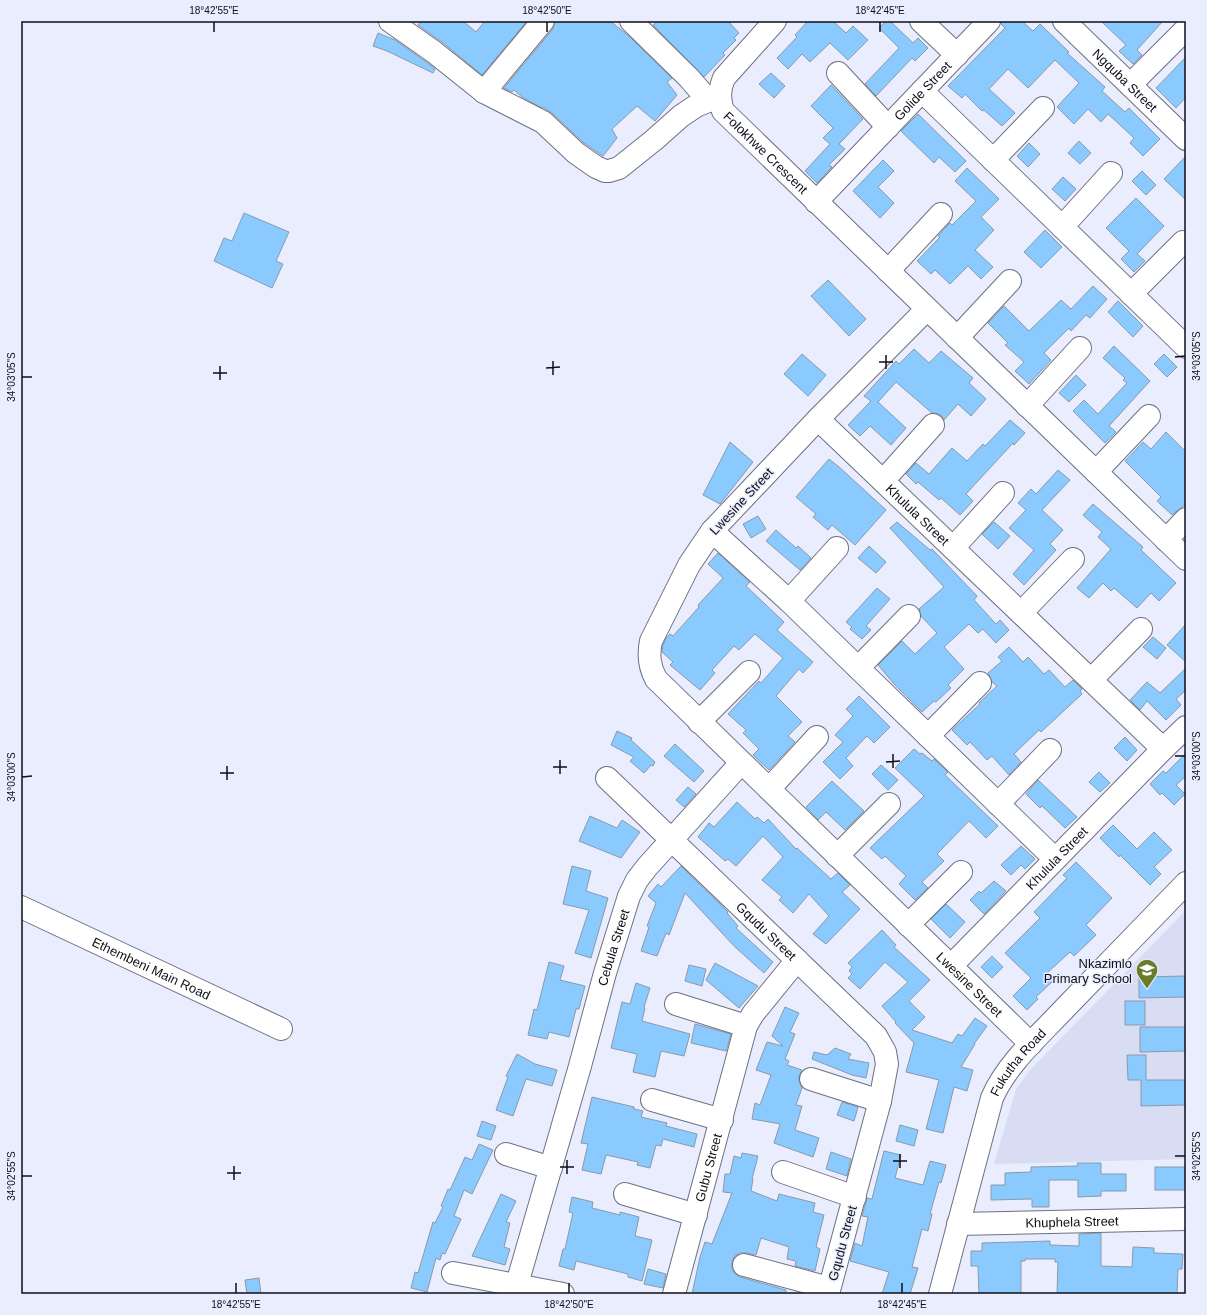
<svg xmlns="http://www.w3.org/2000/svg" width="1207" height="1315" viewBox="0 0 1207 1315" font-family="Helvetica,sans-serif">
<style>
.built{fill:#d8ddf4}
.building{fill:#8acafe;stroke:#899aa9}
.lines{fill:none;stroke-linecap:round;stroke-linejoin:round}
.minor-casing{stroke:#6c7183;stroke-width:24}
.minor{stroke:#fff;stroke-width:22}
.ticks{fill:none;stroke:#0e0f16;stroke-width:1.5}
.labels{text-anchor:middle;stroke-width:3;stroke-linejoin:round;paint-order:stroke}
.street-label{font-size:13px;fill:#0e0f16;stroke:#e9edfe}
.poi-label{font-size:13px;fill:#0e0f16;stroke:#e9edfe;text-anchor:end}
.neatline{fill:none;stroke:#0e0f16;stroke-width:1.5}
.ticks-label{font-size:10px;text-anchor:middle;fill:#0e0f16}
</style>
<rect width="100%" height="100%" fill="#e9edfe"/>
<path class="built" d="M1186 910V1159L994 1164 1016 1089 1030 1070Z"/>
<g class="building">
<path d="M421 21H463L476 32 485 21H527L482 75 442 42 418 25Z"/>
<path d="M555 21H610L630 37 672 78 667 82 677 95 655 121 637 106 612 129 617 138 603 156 584 143 552 113 543 107 542 108 522 97 514 90 512 92 504 88 553 29Z"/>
<path d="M658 21H728L739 33 734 38 736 40 723 53 725 55 704 77 653 25Z"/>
<path d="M808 21H833L846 33 853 26 868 40 848 60 830 43 810 62 802 54 788 69 777 58 797 37 795 35Z"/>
<path d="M886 21H890L913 43 918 38 928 48 915 61 912 58 876 96 865 84 899 48 879 28Z"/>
<path d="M1001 21H1022L1033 31 1040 24 1069 52 1067 53 1105 87 1102 91 1125 112 1129 108 1160 139 1143 156 1130 143 1134 138 1108 114 1101 122 1088 109 1074 124 1057 107 1079 83 1055 60 1028 88 1008 69 989 89 1015 113 1002 126 984 110 982 111 965 94 962 98 948 86 1005 28 1001 24Z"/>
<path d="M1101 21H1163L1137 50 1142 55 1133 64 1119 51 1126 45Z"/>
<path d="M378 33 395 40 426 62 435 69 433 73 387 51 373 46Z"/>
<path d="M1186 57V97L1176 108 1156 88Z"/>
<path d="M771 73 785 86 774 98 759 84Z"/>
<path d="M831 85 863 119 839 144 845 149 829 165 832 167 817 183 805 171 830 144 823 138 833 128 811 106Z"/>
<path d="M918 114 966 161 955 172 939 157 934 163 901 131Z"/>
<path d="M1079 141 1091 153 1080 164 1068 153Z"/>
<path d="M1029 143 1040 154 1028 167 1017 156Z"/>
<path d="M1186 156V200L1164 179Z"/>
<path d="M883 160 894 171 878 187 894 203 880 218 853 191Z"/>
<path d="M967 168 999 199 981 217 994 230 975 250 993 267 981 279 968 266 950 284 935 270 931 274 917 261 940 237 938 236 949 224 950 223 952 225 976 201 955 181Z"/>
<path d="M1142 171 1156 185 1146 195 1132 181Z"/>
<path d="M1063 177 1076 189 1065 201 1052 189Z"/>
<path d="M1136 198 1164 226 1137 254 1145 261 1134 272 1121 259 1129 251 1106 228Z"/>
<path d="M244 213 289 232 276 261 283 264 272 288 214 261 224 238 232 241Z"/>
<path d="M1045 230 1062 247 1041 268 1024 252Z"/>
<path d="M828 280 866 319 849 336 811 296Z"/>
<path d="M1093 286 1107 299 1090 318 1086 315 1071 331 1069 328 1044 353 1051 360 1029 384 1015 371 1024 362 1005 345 1008 343 988 323 1004 306 1029 331 1061 300 1071 309Z"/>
<path d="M1118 301 1143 326 1133 337 1108 312Z"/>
<path d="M1114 346 1150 381 1109 426 1116 432 1105 443 1073 411 1084 400 1098 414 1127 383 1123 380 1125 378 1103 358Z"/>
<path d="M914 349 929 363 941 351 973 378 969 383 986 399 971 416 958 404 944 420 941 415 936 413H932L896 382 878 402 906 428 891 445 870 426 860 436 848 425 871 401 864 396 896 361 899 364Z"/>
<path d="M802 354 826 375 808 396 784 374Z"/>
<path d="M1164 354 1177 367 1167 377 1154 364Z"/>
<path d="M1076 375 1086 385 1069 402 1059 393Z"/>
<path d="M1010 420 1025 433 1014 445 1013 443 966 494 973 501 960 515 941 498 939 500 918 482 916 484 906 474 916 463 929 474 952 448 967 461 983 444 985 446Z"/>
<path d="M1166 432 1186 452V504L1172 515 1157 501 1161 497 1125 461 1143 442 1151 449Z"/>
<path d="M730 442 753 462 720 504 703 495Z"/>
<path d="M829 459 838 466 886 510 855 545 832 525 828 530 813 517 816 514 796 497Z"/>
<path d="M1058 470 1070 480 1042 510 1063 530 1050 544 1056 550 1024 585 1013 574 1034 550 1009 528 1026 510 1018 503 1031 489 1036 494Z"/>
<path d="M1093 504 1143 547 1141 550 1176 583 1159 601 1151 593 1137 608 1114 588 1111 591 1103 583 1089 598 1077 588 1111 549 1098 537 1102 532 1083 515Z"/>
<path d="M758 516 766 529 751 538 743 524Z"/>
<path d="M897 522 930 550 932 549 977 596 974 600 996 624 1000 620 1009 630 996 643 983 629 978 633 969 624 944 647 964 669 948 685 951 688 936 702 934 701 922 712 894 684 878 665 902 641 915 654 937 633 921 616 919 609 944 587 890 528Z"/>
<path d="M994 522 1010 536 998 549 982 534Z"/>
<path d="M776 530 796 548 798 546 811 558 800 570 766 541Z"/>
<path d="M869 546 886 562 876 573 858 558Z"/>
<path d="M718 553 750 582 746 586 784 622 777 630 813 662 803 673 799 669 776 696 802 722 788 736 795 742 769 770 753 755 759 749 743 733 746 730 728 714 759 681 761 683 783 658 755 634 739 650 734 646 712 670 715 673 700 690 670 665 673 662 662 652 663 645 666 638 670 634 673 636 699 607 698 605 723 578 708 564Z"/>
<path d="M877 588 890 599 866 626 871 630 862 639 850 629 852 627 846 622Z"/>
<path d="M1186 624V662L1167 645Z"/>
<path d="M1153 637 1166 648 1157 659 1143 647Z"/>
<path d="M1009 647 1023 662 1028 657 1044 674 1049 670 1065 687 1073 680 1082 689 1080 691 1082 694 1041 732 1039 730 1014 754 1021 762 1009 775 992 756 987 760 970 742 967 745 952 730 980 704 979 703 997 686 992 682 988 673 1002 661 998 657Z"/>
<path d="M1186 668V690L1176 699 1181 705 1166 720 1147 701 1140 710 1130 700 1147 682 1160 693Z"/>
<path d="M859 696 890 727 874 743 867 736 846 758 853 766 840 779 823 762 843 742 835 735 853 716 846 709Z"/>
<path d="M617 731 632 738 631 740 655 762 653 766 651 765 644 773 630 761 634 757 611 745Z"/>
<path d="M1125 737 1137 750 1127 761 1114 748Z"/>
<path d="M675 744 704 771 694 782 664 756Z"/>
<path d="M914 749 920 754 922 753 932 761 934 759 948 772 945 775 998 826 986 838 969 821 937 854 944 861 922 882 928 888 915 900 899 884 906 876 885 856 882 859 870 848 924 796 895 768Z"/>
<path d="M1186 753V776L1176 785 1185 794 1174 805 1162 793 1160 795 1150 784 1163 771 1166 773Z"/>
<path d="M881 765 898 780 888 790 872 774Z"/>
<path d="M1099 772 1110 783 1100 792 1089 782Z"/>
<path d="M1038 780 1077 817 1065 828 1042 806 1040 808 1026 794Z"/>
<path d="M832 781 864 811 845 830 826 812 818 820 806 807Z"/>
<path d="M688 787 696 794 684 807 676 800Z"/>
<path d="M737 802 755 819 757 817 764 823 768 819 796 849 797 848 831 879 838 873 850 885 842 892 860 909 826 944 813 934 829 916 809 894 793 913 779 900 782 897 762 880 783 857 763 836 736 866 728 859 725 861 698 837 709 823 714 827Z"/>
<path d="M590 816 617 828 622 820 640 832 621 858 579 841Z"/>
<path d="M1113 825 1137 849 1154 832 1172 850 1154 867 1161 874 1150 885 1120 855 1119 857 1100 838Z"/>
<path d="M1021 846 1035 859 1025 869 1021 865 1011 875 1001 865Z"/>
<path d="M1076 862 1112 898 1086 925 1096 935 1074 956 1070 952 1047 973 1054 980 1036 997 1038 999 1027 1010 1013 996 1031 978 1005 953 1040 918 1034 912 1067 878 1063 875Z"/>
<path d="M572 866 591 871 586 891 608 898 591 958 575 953 589 910 563 904Z"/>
<path d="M681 866 728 912 727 913 738 926 736 928 773 962 764 973 735 947 685 893 669 935 666 933 657 956 641 951 649 927 647 926 656 903 648 896 658 884 661 887Z"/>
<path d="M994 881 1006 891 984 914 970 900 979 891 981 893Z"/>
<path d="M946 904 965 922 950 938 931 919Z"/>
<path d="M882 930 896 945 894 947 930 980 909 1001 925 1017 912 1030 952 1043 958 1034 962 1036 975 1018 987 1026 974 1044H975L961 1067 973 1070 967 1091 954 1087 943 1133 926 1129 939 1080 906 1072 914 1043 895 1023 896 1022 882 1006 908 982 885 962 860 989 848 978 852 974 849 971 852 967 848 963Z"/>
<path d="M992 956 1003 967 992 978 981 967Z"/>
<path d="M549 962 564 966 560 980 585 986 579 1009H576L569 1037 549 1032 547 1039 528 1035 534 1009 537 1010Z"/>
<path d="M715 963 758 986 739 1008 706 980Z"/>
<path d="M689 965 706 969 702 986 685 981Z"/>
<path d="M1186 976V997L1139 998V977Z"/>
<path d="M636 983 650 988 644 1007 645 1008 642 1021 690 1034 684 1056 661 1051 655 1077 633 1072 637 1054 611 1048 622 1002 630 1004Z"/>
<rect x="1125" y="1001" width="20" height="24"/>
<path d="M785 1007 799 1013 790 1032 795 1034 785 1059 789 1061 787 1065 802 1070 799 1076V1081L802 1088 796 1105 802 1106 795 1130 819 1138 813 1157 774 1143 780 1124 752 1119 755 1103 760 1105 771 1075 756 1070 767 1042 783 1046 772 1036Z"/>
<path d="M695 1024 731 1034 726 1051 691 1043Z"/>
<path d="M1140 1027H1186V1051L1140 1052Z"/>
<path d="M835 1048 851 1054 848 1059 869 1063 866 1078 852 1075 812 1059 814 1052 827 1055Z"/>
<path d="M517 1054 535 1064 557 1070 552 1086 526 1079 513 1116 496 1110 508 1077 506 1076Z"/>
<path d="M1127 1055H1146V1080H1186V1105L1141 1106V1080H1128Z"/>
<path d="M592 1097 634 1107V1109L643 1111 641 1117 667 1123 666 1126 697 1134 694 1147 663 1139 661 1146 656 1145 650 1168 637 1165 638 1162 606 1155 601 1174 582 1170 588 1144 581 1143Z"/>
<path d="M842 1102 858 1107 854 1121 837 1115Z"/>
<path d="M482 1121 496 1126 491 1140 477 1136Z"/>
<path d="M900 1125 918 1130 914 1146 896 1141Z"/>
<path d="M479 1144 493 1150 472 1194 464 1190 454 1216 461 1219 445 1254 442 1253 440 1260 436 1258 427 1292 411 1288 415 1272 418 1273 433 1222 435 1223 443 1207 441 1206 448 1189 450 1190 465 1157 472 1160Z"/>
<path d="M884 1151 901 1155 895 1178 923 1185 930 1161 946 1165 941 1183 939 1182 930 1214H932L928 1231 922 1229 912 1267 918 1268 910 1294H882L889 1272 850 1261 855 1243 862 1246 868 1217 862 1216 867 1198 872 1199Z"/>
<path d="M831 1152 851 1159 847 1176 826 1169Z"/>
<path d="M742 1153 758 1156 752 1179H753L751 1191 777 1201 779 1194 815 1203 813 1212 824 1215 816 1247 820 1249 815 1271 795 1266 796 1261 787 1259 789 1247 761 1238 756 1255 747 1253H740L735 1256 732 1261V1269L735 1274 740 1277 786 1290V1294H692L700 1257 705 1242 712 1244 732 1193 723 1192 725 1174H730L734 1156 741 1158Z"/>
<path d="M1077 1163H1101V1174H1126V1191H1101V1196L1078 1197V1180H1049V1207H1032V1199L991 1200V1185H1005V1173L1031 1172V1167L1078 1166Z"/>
<rect x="1155" y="1167" width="31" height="23"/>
<path d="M501 1194 516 1201 506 1222 510 1223 504 1247 510 1249 505 1265 472 1256Z"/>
<path d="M572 1197 593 1202 592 1208 620 1215V1212L639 1217 635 1236 652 1240 642 1281 628 1277V1274L576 1261 574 1270 559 1266 563 1249H565L573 1213 569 1212Z"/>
<path d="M1101 1233V1266L1132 1267 1133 1247 1154 1248V1253L1183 1254 1182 1269H1178L1177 1294H1057L1058 1262H1055V1259H1025V1261H1021V1294H979L978 1266H971V1251H982V1243L1050 1241V1245L1079 1246V1234Z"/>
<path d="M648 1269 666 1274 663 1288 644 1284Z"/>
<path d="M259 1278 261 1294H247L245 1280Z"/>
</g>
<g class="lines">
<g class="minor-casing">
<g id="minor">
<path d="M390 21 434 52 484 92 543 122 576 153 596 167 605 171H609L619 168 654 140 681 116 696 106 720 96"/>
<path d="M631 21 689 78 709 101"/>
<path id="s1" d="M775 21 724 78C719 90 719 99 723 111L1186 559"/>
<path d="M921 21 957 55"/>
<path id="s2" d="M1064 21 1186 139"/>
<path d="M838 73 888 127"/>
<path d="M1130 85 1186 29"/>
<path d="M922 91 1186 347"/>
<path d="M484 92 543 21"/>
<path d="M993 160 1043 108"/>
<path id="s3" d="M816 202 989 21"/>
<path d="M1062 227 1111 173"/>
<path d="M888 271 941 214"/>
<path d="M1131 294 1183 242"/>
<path id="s4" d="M927 309 818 419 712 531 689 565 651 641C648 655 649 666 656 679L1031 1044"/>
<path d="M957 338 1010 281"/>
<path d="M1027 406 1080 348"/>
<path id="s5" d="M818 419 1163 749"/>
<path d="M1096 472 1149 416"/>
<path d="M883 481 933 425"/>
<path d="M712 531 789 601 1055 859"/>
<path d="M1166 540 1186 519"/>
<path d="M953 548 1003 493"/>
<path d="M789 601 837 548"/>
<path d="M1021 613 1073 559"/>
<path d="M858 668 909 616"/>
<path d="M1091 680 1141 629"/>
<path d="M699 722 749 672"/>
<path d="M928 736 980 683"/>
<path id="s6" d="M607 778 876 1036 885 1052 887 1064 880 1101 828 1294"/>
<path d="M769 789 817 737"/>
<path d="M998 804 1050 750"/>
<path d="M837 856 889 804"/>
<path id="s7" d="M21 907 281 1029"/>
<path d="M908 925 961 872"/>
<path id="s8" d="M951 966 1163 749 1186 727"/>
<path d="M676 1004 746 1026"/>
<path d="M811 1079 880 1101"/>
<path d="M652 1100 722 1120"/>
<path d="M506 1154 551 1168"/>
<path d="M783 1172 855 1197"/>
<path d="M625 1194 696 1215"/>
<path id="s9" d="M958 1224 1186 1219"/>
<path d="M744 1265 829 1288"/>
<path d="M453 1273 563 1294"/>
<path id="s10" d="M517 1284 580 1066 605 973 629 896 637 880 647 867 741 763"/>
<path id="s11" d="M674 1294 746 1026 753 1014 797 960"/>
<path id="s12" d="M940 1294 992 1098C1007 1063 1041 1034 1067 1006 1107 965 1146 924 1186 883"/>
</g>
</g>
<use href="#minor" class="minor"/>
</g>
<path class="ticks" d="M214 22V32M547 22V32M880 22V32M886 355V369M1175 357 1185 356M553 361V375M879 362H893M220 366V380M546 368 560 367M213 373H227M22 377H32M893 754V768M1175 756H1185M560 760V774M886 762 900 761M227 766V780M553 767H567M220 773H234M22 777 32 776M900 1154V1168M1175 1156H1185M567 1160V1174M893 1161H907M234 1166V1180M560 1167H574M227 1173H241M22 1176H32M236 1283V1293M569 1283V1293M902 1283V1293"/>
<defs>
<g id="school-pin" transform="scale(1.15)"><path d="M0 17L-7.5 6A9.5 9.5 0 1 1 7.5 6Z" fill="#6b7b2a" stroke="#e9edfe"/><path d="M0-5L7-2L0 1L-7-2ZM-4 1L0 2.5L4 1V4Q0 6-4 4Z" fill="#fff"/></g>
</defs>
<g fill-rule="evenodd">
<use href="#school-pin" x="1147" y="970"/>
</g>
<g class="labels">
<g class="street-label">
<text dy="5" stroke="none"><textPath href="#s2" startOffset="85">Ngquba Street</textPath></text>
<text dy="5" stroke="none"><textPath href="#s3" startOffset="154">Golide Street</textPath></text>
<text dy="5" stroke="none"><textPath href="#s1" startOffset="170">Folokhwe Crescent</textPath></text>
<text transform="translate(741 501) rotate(-47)" y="5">Lwesine Street</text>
<text dy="5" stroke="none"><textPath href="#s5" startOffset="138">Khulula Street</textPath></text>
<text dy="5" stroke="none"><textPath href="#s8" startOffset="151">Khulula Street</textPath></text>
<text dy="5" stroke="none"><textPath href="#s6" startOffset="221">Gqudu Street</textPath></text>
<text dy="5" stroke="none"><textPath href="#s10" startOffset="350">Cebula Street</textPath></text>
<text dy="5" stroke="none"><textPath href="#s7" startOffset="144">Ethembeni Main Road</textPath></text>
<text dy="5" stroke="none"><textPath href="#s4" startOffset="912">Lwesine Street</textPath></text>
<text dy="5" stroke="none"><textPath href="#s12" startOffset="247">Fukutha Road</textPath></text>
<text dy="5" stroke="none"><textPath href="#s11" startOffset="131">Gubu Street</textPath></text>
<text dy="5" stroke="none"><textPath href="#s9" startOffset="114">Khuphela Street</textPath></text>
<text transform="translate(842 1243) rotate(-75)" y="5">Gqudu Street</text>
</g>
<g class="poi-label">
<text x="1132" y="968">Nkazimlo<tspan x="1132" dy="15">Primary School</tspan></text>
</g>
</g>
<rect width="1207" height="1315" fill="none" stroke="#e9edfe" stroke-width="44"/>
<rect x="22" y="22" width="1163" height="1271" class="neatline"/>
<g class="ticks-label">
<text x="214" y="14">18°42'55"E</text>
<text x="547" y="14">18°42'50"E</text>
<text x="880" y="14">18°42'45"E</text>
<text transform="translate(1196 356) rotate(-90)" y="4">34°03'05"S</text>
<text transform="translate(11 377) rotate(-90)" y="4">34°03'05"S</text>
<text transform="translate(1196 756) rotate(-90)" y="4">34°03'00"S</text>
<text transform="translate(11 777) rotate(-90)" y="4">34°03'00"S</text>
<text transform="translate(1196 1156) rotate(-90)" y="4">34°02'55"S</text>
<text transform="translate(11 1176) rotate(-90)" y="4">34°02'55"S</text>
<text x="236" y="1308">18°42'55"E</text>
<text x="569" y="1308">18°42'50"E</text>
<text x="902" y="1308">18°42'45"E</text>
</g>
</svg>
